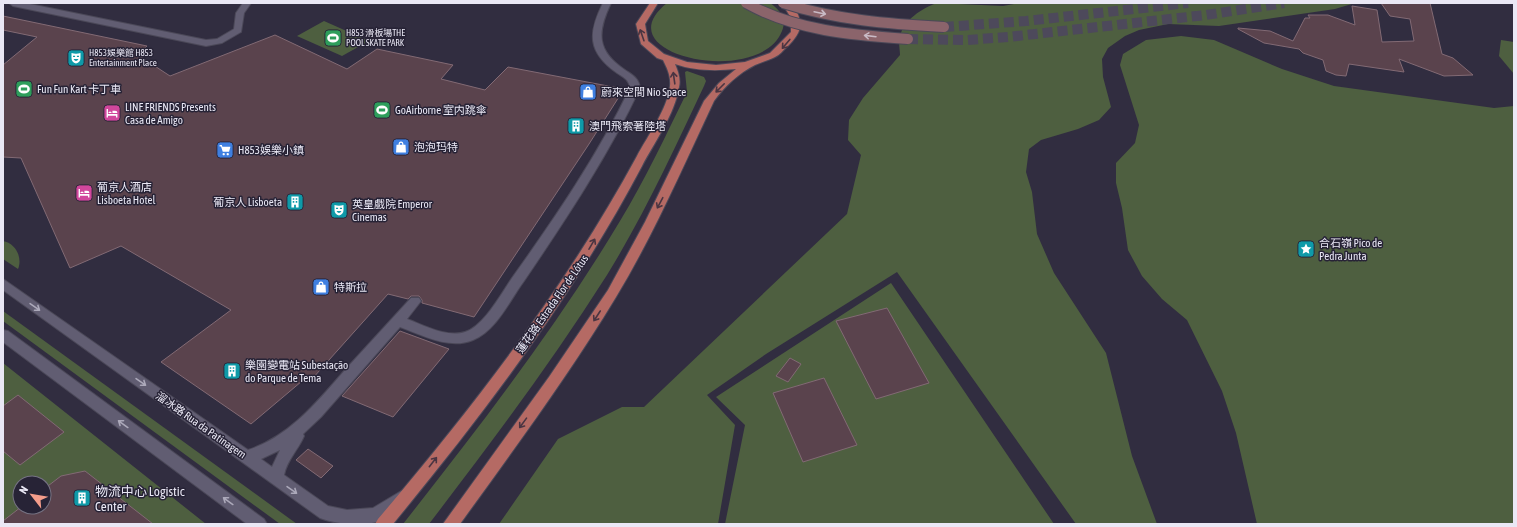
<svg xmlns="http://www.w3.org/2000/svg" width="1517" height="527" viewBox="0 0 1517 527" font-family="'Asap Condensed','Noto Sans SC',sans-serif">
<style>
.green{fill:#4e5f40;fill-rule:evenodd}
.building{fill:#5a434d;stroke:#826a74}
.lines{fill:none;stroke-linecap:round;stroke-linejoin:round}
.secondary-tunnel{stroke:#4d495b;stroke-width:10;stroke-dasharray:10 5;stroke-linecap:butt}
.street-casing{stroke:#4b4858;stroke-width:2}
.primary-casing{stroke:#4b4858;stroke-width:2}
.street{fill:#615d72;fill-rule:evenodd}
.primary{fill:#b56a64;fill-rule:evenodd}
.secondary-bridge-casing{stroke:#4b4858;stroke-width:12;stroke-linecap:butt}
.secondary-bridge{stroke:#8b646b;stroke-width:10}
.oneway{stroke:#c9bac5}
.oneway2{stroke:#4a3542}
.oneway3{stroke:#aca9ba}
.labels{text-anchor:middle;stroke-width:3;stroke-linejoin:round;paint-order:stroke}
.far-poi-label{font-size:9px;fill:#eae8f5;stroke:#272336;text-anchor:start}
.poi-label{font-size:11px;fill:#eae8f5;stroke:#272336;text-anchor:start}
.street-label{font-size:11px;fill:#eae8f5;stroke:#272336}
.near-poi-label{font-size:13px;fill:#eae8f5;stroke:#272336;text-anchor:start}
</style>
<rect width="100%" height="100%" fill="#312d40"/>
<g class="green">
<path d="M667 3H770C780 10 787 19 782 31 760 88 601 56 667 3Z"/>
<path d="M937 3 1003 6 1019 3H1355L1335 9 1219 26 1168 24 1139 30 1125 36 1108 48 1102 59 1103 77 1111 107 1099 120 1078 129 1041 140 1029 149 1026 172 1032 192 1037 234 1054 273 1106 353 1132 456 1157 524H1076L897 272 766 354 707 395 735 425 718 524H499L558 439 622 407H644L847 214 861 155 848 140 849 120 863 98 900 55C900 49 898 42 900 36 904 20 922 8 937 3Z"/>
<path d="M324 21 369 41 342 56 297 36Z"/>
<path d="M1181 36 1214 40 1282 69 1334 86 1494 108 1514 106V524H1257L1236 433 1222 391 1187 320 1162 299 1142 276 1128 250 1122 208 1116 183V163L1135 143 1139 125 1120 65 1123 54 1146 40Z"/>
<path d="M1501 40 1514 42V74L1499 56Z"/>
<path d="M687 71 704 77 706 81 704 86C674 150 644 215 607 275 552 362 491 443 429 524H403C480 426 556 328 620 221 645 180 666 135 687 92L685 72Z"/>
<path d="M3 241C15 243 23 257 18 269L3 259Z"/>
<path d="M891 283 1054 524H725L745 425 716 397Z"/>
<path d="M3 311 297 524H280L3 321Z"/>
<path d="M3 363 206 524H3ZM20 483H44V507H20Z"/>
</g>
<g class="building">
<path d="M1381 3H1430L1442 54 1453 58 1473 75 1444 76 1399 59 1404 72 1349 64 1346 76 1336 75 1326 71 1323 60 1303 53 1299 49 1264 43 1238 29V28L1270 31 1293 41 1305 18H1310L1308 15H1328L1355 25 1352 6 1377 10 1382 42 1414 41 1410 19 1390 16Z"/>
<path d="M3 16 147 46 138 55 170 76 275 35 347 69 377 49 453 65 441 79 485 90 508 67 624 89 589 144 474 317 422 303V300L419 296H411L408 299 388 294 312 379 308 376 251 424 161 362 231 310 121 246 70 268 21 158 3 157V65L37 37 3 30Z"/>
<path d="M887 308 929 383 876 399 836 321Z"/>
<path d="M400 331 449 349 393 417 342 396Z"/>
<path d="M790 358 801 364 788 382 776 376Z"/>
<path d="M824 378 857 445 803 462 773 393Z"/>
<path d="M18 395 64 432 20 465 3 451V406Z"/>
<path d="M308 449 333 466 321 478 296 460Z"/>
<path d="M85 471 153 524H3V521L21 507H44V489L61 476Z"/>
</g>
<g class="lines">
<g class="secondary-tunnel">
<path d="M944 27 1026 21 1188 3"/>
<path d="M908 39 967 40 1008 37 1206 15 1284 3"/>
</g>
<g class="street-casing">
<g id="street">
<path d="M9 3H25L206 40 217 39 234 29 236 13 243 3H251L244 13 241 32 222 43 206 46 13 6Z"/>
<path d="M603 3H611C597 32 596 51 625 70 632 75 639 78 640 88 608 156 566 219 524 281 510 300 496 331 473 340 449 350 422 335 400 327L321 417 303 434 304 436C298 450 287 460 284 475L328 506 347 510 373 508 403 490 408 492 411 497 408 502C399 508 389 516 379 521 364 527 335 524 320 518L3 290V279L248 450C290 436 317 402 345 370 367 346 389 322 411 298H419L421 301 407 319C423 325 447 338 465 332 484 326 501 294 512 278 555 218 598 155 630 88 629 79 623 77 617 73 587 52 588 33 603 3ZM280 450 272 467 261 459Z"/>
<path d="M3 330 8 331 264 519 267 524H247L3 342Z"/>
</g>
</g>
<g class="primary-casing">
<path id="primary" d="M650 3H658L645 24 648 41 664 54 687 62 716 65 745 62 770 53 791 32V18L782 3 792 4C805 23 802 32 787 47 783 50 780 55 775 57 769 60 762 62 755 65 739 73 724 87 714 101 683 167 654 234 616 297 569 375 514 449 460 524H443L549 377 608 290 645 222 704 101 719 83 736 69C716 71 695 71 675 64 678 71 681 79 679 87 675 114 654 143 642 166 574 295 485 412 393 524H375L378 519C474 406 566 287 637 156 647 137 668 108 670 86 671 76 667 68 663 60L657 58 641 44 636 24Z"/>
</g>
<use href="#street" class="street"/>
<use href="#primary" class="primary"/>
<g class="secondary-bridge-casing">
<g id="secondary-bridge">
<path d="M746 3C796 31 852 35 908 39"/>
<path d="M783 3C836 20 889 24 944 27"/>
</g>
</g>
<use href="#secondary-bridge" class="secondary-bridge"/>
</g>
<defs><path id="oneway-shaft" d="M-6 0H5M1.5-3L5.5 0L1.5 3" fill="none" stroke-width="1.6" stroke-linecap="round" stroke-linejoin="round"/></defs>
<g class="oneway">
<use href="#oneway-shaft" transform="translate(820 13) rotate(12)"/>
<use href="#oneway-shaft" transform="translate(870 36) rotate(-173)"/>
</g>
<g class="oneway2">
<use href="#oneway-shaft" transform="translate(642 35) rotate(-109)"/>
<use href="#oneway-shaft" transform="translate(786 44) rotate(130)"/>
<use href="#oneway-shaft" transform="translate(674 78) rotate(-98)"/>
<use href="#oneway-shaft" transform="translate(720 88) rotate(135)"/>
<use href="#oneway-shaft" transform="translate(660 203) rotate(118)"/>
<use href="#oneway-shaft" transform="translate(592 244) rotate(-60)"/>
<use href="#oneway-shaft" transform="translate(597 316) rotate(123)"/>
<use href="#oneway-shaft" transform="translate(523 423) rotate(126)"/>
<use href="#oneway-shaft" transform="translate(433 462) rotate(-52)"/>
</g>
<g class="oneway3">
<use href="#oneway-shaft" transform="translate(35 307) rotate(35)"/>
<use href="#oneway-shaft" transform="translate(141 382) rotate(35)"/>
<use href="#oneway-shaft" transform="translate(123 424) rotate(-144)"/>
<use href="#oneway-shaft" transform="translate(292 490) rotate(35)"/>
<use href="#oneway-shaft" transform="translate(228 501) rotate(-144)"/>
</g>
<defs>
<g id="stadium-square" transform="scale(0.9)"><rect x="-9" y="-9" width="18" height="18" rx="4" fill="#2e9e5b" stroke="#272336"/><path d="M0-5a6.5 5 0 1 0 0 10a6.5 5 0 1 0 0-10ZM-3.5-1.8h7v3.6h-7Z" fill="#fff"/></g>
<g id="theatre-square" transform="scale(0.9)"><rect x="-9" y="-9" width="18" height="18" rx="4" fill="#0f9aa8" stroke="#272336"/><path d="M-5-5.5Q0-4 5-5.5V0Q5 5 0 6Q-5 5-5 0ZM-3.3-2.5H-1v1.5H-3.3ZM1-2.5H3.3v1.5H1ZM-2.8 1Q0 5.5 2.8 1Z" fill="#fff"/></g>
<g id="shop-square" transform="scale(0.9)"><rect x="-9" y="-9" width="18" height="18" rx="4" fill="#3f7fe0" stroke="#272336"/><path d="M-5-2.5h2.3a2.7 3.5 0 0 1 5.4 0H5L5.5 6h-11ZM-1.5-2.5h3a1.5 2.3 0 0 0-3 0Z" fill="#fff"/></g>
<g id="hotel-square" transform="scale(0.9)"><rect x="-9" y="-9" width="18" height="18" rx="4" fill="#d1479c" stroke="#272336"/><path d="M-6-4.5h1.5V1H6V5H4.5V3h-9V5H-6ZM-4 0a1.8 1.8 0 1 1 3.6 0ZM.5 0V-2.5h3Q6-2.5 6 0Z" fill="#fff"/></g>
<g id="building-square" transform="scale(0.9)"><rect x="-9" y="-9" width="18" height="18" rx="4" fill="#0f9aa8" stroke="#272336"/><path d="M-4-6H4V6H1V3H-1V6H-4ZM-2.5-4.3h1.7v1.8h-1.7ZM.8-4.3h1.7v1.8H.8ZM-2.5-1h1.7V.8h-1.7ZM.8-1h1.7V.8H.8Z" fill="#fff"/></g>
<g id="supermarket-square" transform="scale(0.9)"><rect x="-9" y="-9" width="18" height="18" rx="4" fill="#3f7fe0" stroke="#272336"/><path d="M-6-5.5h2.5l.6 2H6L4.5 2H-2.5L-4.4-4H-6ZM-1.5 3.2a1.3 1.3 0 1 0 .1 0ZM3 3.2a1.3 1.3 0 1 0 .1 0Z" fill="#fff"/></g>
<g id="sight-square" transform="scale(0.9)"><rect x="-9" y="-9" width="18" height="18" rx="4" fill="#0f9aa8" stroke="#272336"/><path d="M0-6L1.8-2.2L6-1.7L2.9 1.2L3.7 5.4L0 3.3L-3.7 5.4L-2.9 1.2L-6-1.7L-1.8-2.2Z" fill="#fff"/></g>
</defs>
<g fill-rule="evenodd">
<use href="#stadium-square" x="333" y="38"/>
<use href="#theatre-square" x="76" y="58"/>
<use href="#stadium-square" x="24" y="89"/>
<use href="#shop-square" x="588" y="92"/>
<use href="#stadium-square" x="382" y="110"/>
<use href="#hotel-square" x="112" y="113"/>
<use href="#building-square" x="576" y="126"/>
<use href="#shop-square" x="401" y="147"/>
<use href="#supermarket-square" x="225" y="150"/>
<use href="#hotel-square" x="84" y="193"/>
<use href="#building-square" x="295" y="202"/>
<use href="#theatre-square" x="339" y="210"/>
<use href="#sight-square" x="1306" y="249"/>
<use href="#shop-square" x="321" y="287"/>
<use href="#building-square" x="232" y="371"/>
<use href="#building-square" x="82" y="498"/>
</g>
<g class="labels">
<g class="far-poi-label">
<text x="346" y="36">H853 滑板場THE<tspan x="346" dy="10">POOL SKATE PARK</tspan></text>
<text x="89" y="56">H853娛樂館 H853<tspan x="89" dy="10">Entertainment Place</tspan></text>
</g>
<g class="poi-label">
<text x="37" y="93">Fun Fun Kart 卡丁車</text>
<text x="601" y="96">蔚來空間 Nio Space</text>
<text x="125" y="111">LINE FRIENDS Presents<tspan x="125" dy="13">Casa de Amigo</tspan></text>
<text x="395" y="114">GoAirborne 室内跳傘</text>
<text x="589" y="130">澳門飛索著陸塔</text>
<text x="414" y="151">泡泡玛特</text>
<text x="238" y="154">H853娛樂小鎮</text>
<text x="97" y="191">葡京人酒店<tspan x="97" dy="13">Lisboeta Hotel</tspan></text>
<text x="282" y="206" text-anchor="end">葡京人 Lisboeta</text>
<text x="352" y="208">英皇戲院 Emperor<tspan x="352" dy="13">Cinemas</tspan></text>
<text x="1319" y="247">合石嶺 Pico de<tspan x="1319" dy="13">Pedra Junta</tspan></text>
<text x="334" y="291">特斯拉</text>
<text x="245" y="369">樂園變電站 Subestação<tspan x="245" dy="13">do Parque de Tema</tspan></text>
</g>
<g class="street-label">
<text transform="translate(552 304) rotate(-55)" y="4">蓮花路 Estrada Flor de Lótus</text>
<text transform="translate(201 425) rotate(35)" y="4">溜冰路 Rua da Patinagem</text>
</g>
<g class="near-poi-label">
<text x="95" y="496">物流中心 Logistic<tspan x="95" dy="15">Center</tspan></text>
</g>
</g>
<rect width="1517" height="527" fill="none" stroke="#eae8f5" stroke-width="8"/>
<g transform="translate(32 495) rotate(301)"><circle r="19" fill="#272336" stroke="#757282"/>
<path d="M0-3L7 15L0 10L-7 15Z" fill="#f49d8b"/>
<text y="-6" font-size="11" font-weight="bold" text-anchor="middle" fill="#eae8f5">N</text>
</g>
</svg>
